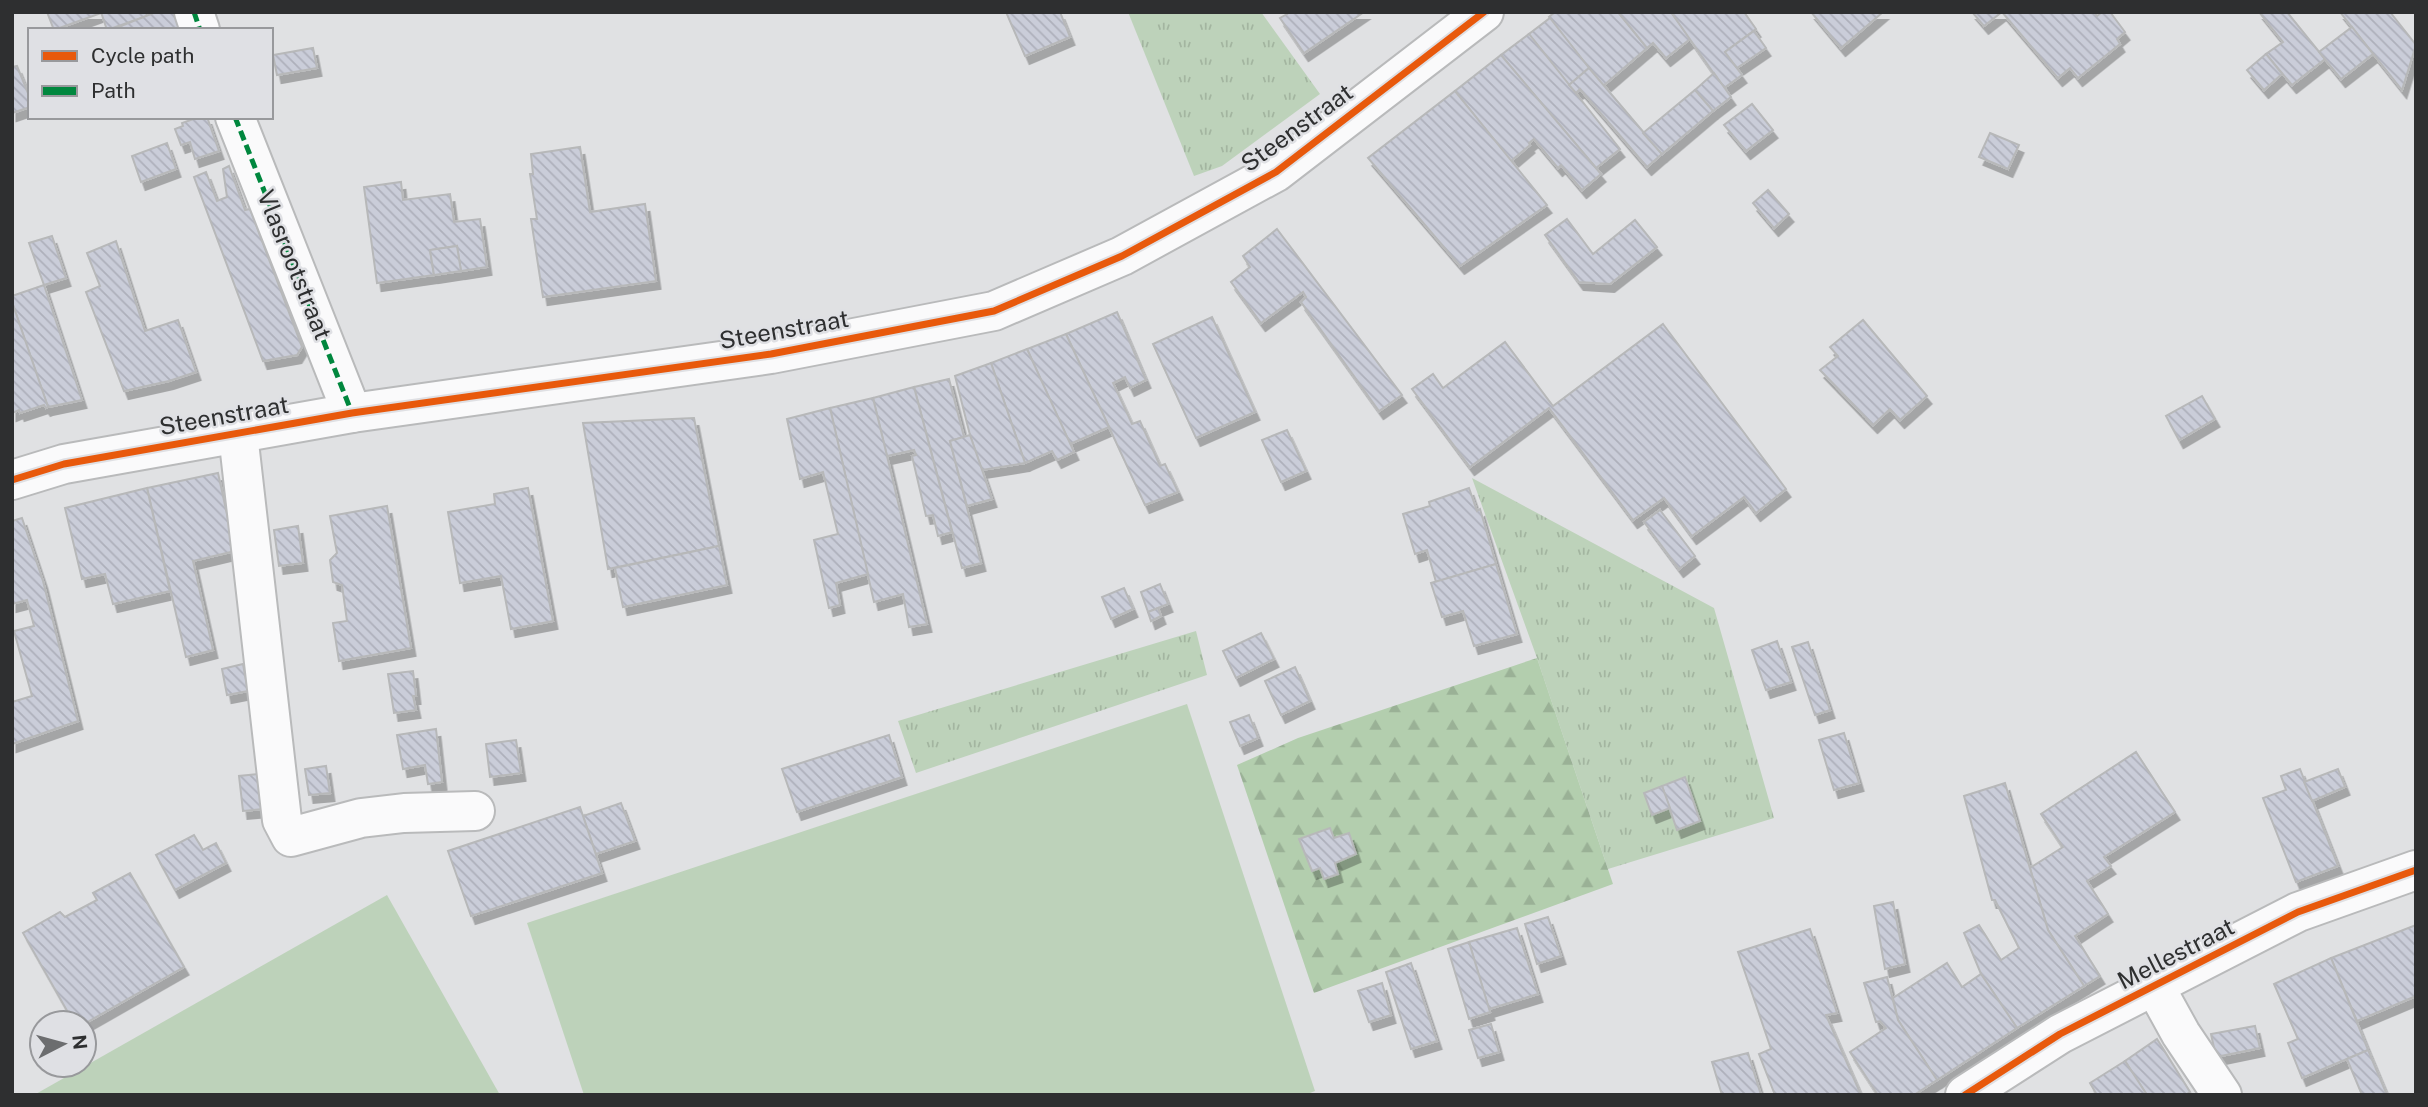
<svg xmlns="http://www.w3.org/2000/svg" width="2428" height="1107" viewBox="0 0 2428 1107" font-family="'Public Sans',sans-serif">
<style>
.grass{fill:url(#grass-tufts)}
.forest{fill:url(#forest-firs)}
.garden{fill:#bdd2ba}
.building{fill:url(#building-back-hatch);stroke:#b7b8b9;stroke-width:2;filter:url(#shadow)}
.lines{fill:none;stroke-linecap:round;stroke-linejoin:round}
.minor-casing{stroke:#b9babb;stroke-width:42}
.minor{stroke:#fafafb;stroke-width:38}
.quiet{stroke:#00873e;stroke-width:5;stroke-dasharray:10 5;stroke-linecap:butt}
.cycleway-casing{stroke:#dfe0e4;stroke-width:11}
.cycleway{stroke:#e8590c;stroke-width:7}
.labels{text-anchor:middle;stroke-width:5;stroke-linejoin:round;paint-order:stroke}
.street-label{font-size:24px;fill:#2e2f30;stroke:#dfe0e4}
</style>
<defs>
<pattern id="grass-tufts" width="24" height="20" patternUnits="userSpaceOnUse" patternTransform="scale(1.75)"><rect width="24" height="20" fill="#bdd2ba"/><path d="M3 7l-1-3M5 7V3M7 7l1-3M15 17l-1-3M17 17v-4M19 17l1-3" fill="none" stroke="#a3b5a0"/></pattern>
<pattern id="forest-firs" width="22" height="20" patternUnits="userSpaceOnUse" patternTransform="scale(1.75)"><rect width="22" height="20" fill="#b3ceae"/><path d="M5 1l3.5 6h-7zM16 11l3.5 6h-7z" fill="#9ab196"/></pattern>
<pattern id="building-back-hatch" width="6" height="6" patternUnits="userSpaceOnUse" patternTransform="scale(1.75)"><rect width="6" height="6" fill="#cacdd9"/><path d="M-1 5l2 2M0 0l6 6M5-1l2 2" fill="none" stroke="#aeb0bb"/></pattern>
<filter id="shadow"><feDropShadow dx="4.5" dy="8" stdDeviation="0" flood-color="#0004"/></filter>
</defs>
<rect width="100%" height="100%" fill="#e0e1e3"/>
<g class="grass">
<path d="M1128 12H1261L1320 94 1222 166 1194 176Z"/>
<path d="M1472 478 1714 608 1774 818 1608 869 1537 658Z"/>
<path d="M1196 631 1207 675 916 773 898 721Z"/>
</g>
<path class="forest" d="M1537 658 1613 884 1314 993 1237 765 1298 738Z"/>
<g class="garden">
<path d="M1187 704 1315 1091 1305 1095H584L527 923Z"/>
<path d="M387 895 500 1095H34Z"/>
</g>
<g class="building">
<path d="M47 12H101V13L54 30Z"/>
<path d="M101 12H146L147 16 107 30Z"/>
<path d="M156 12H174L181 30H111Z"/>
<path d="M1006 12H1060L1070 37 1025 56Z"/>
<path d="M1286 12H1364L1304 53 1280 18 1287 14Z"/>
<path d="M1555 12H1618L1647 48 1603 86 1549 17Z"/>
<path d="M1618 12H1671L1690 39 1666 58 1653 43 1647 48Z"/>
<path d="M1671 12H1744L1756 29 1725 52 1742 75 1724 88Z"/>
<path d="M1811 12H1883L1841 48Z"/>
<path d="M1972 12H2094L2097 16 2102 12H2110L2125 32 2117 39 2120 44 2078 78 2070 68 2058 78 2002 12 1984 26Z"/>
<path d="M2259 12H2287L2325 59 2292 85 2266 54 2283 42Z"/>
<path d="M2340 12H2390L2416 45 2402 90Z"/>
<path d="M1550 18 1589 68 1569 85 1529 34Z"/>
<path d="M2352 27 2373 54 2341 79 2319 52Z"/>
<path d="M1754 31 1766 48 1737 68 1725 52Z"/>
<path d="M1529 34 1620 149 1596 168 1501 55Z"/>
<path d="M313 48 317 68 277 75 273 55Z"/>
<path d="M2266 54 2282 74 2264 90 2247 70Z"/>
<path d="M1501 55 1601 174 1582 190 1561 165 1558 168 1534 139 1529 143 1530 145 1511 161 1455 91Z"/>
<path d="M17 66 30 98V107L12 113V67Z"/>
<path d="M1589 68 1662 154 1647 167 1580 89 1576 93 1569 85Z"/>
<path d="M1714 73 1731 97 1713 111 1695 90Z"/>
<path d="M1695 90 1713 111 1662 154 1643 133Z"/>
<path d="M1455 91 1547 205 1460 266 1368 158Z"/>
<path d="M1752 104 1773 130 1746 151 1724 125Z"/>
<path d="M199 117H207L219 151 195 159 190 142 181 145 175 129 183 126 182 123Z"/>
<path d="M1990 133 2019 145 2008 169 1979 157Z"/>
<path d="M167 143 176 169 141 182 132 156Z"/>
<path d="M580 147 590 212 645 204 656 281 543 297 531 219H537L530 174H533L531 154Z"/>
<path d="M229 166 245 210 250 209 302 347 297 355 263 361 194 177 206 172 217 201 227 197 223 169Z"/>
<path d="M401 182 403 200 450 194 454 222 480 219 487 267 461 271 457 246 430 250 434 275 377 283 364 187Z"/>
<path d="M1768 190 1789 214 1774 228 1753 203Z"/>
<path d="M1567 219 1593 254 1635 220 1657 247 1610 284 1579 282 1545 235Z"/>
<path d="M1277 229 1402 395 1379 411 1301 302 1306 297 1303 292 1261 323 1231 282 1250 267 1243 256Z"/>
<path d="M52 236 66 278 44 285 29 243Z"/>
<path d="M116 241 145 331 178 320 196 372 169 381 124 391 86 292 100 286 87 253Z"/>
<path d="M457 246 461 271 434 275 430 250Z"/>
<path d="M44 285 82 400 48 407 12 302V296Z"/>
<path d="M12 302 48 407 46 408 44 405 20 413 19 410 12 413Z"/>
<path d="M1117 312 1146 380 1130 388 1125 377 1113 383 1132 424 1140 421 1160 466 1165 464 1178 492 1145 505 1066 334Z"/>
<path d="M1212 317 1255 412 1196 438 1153 344Z"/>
<path d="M1863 320 1927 396 1900 420 1890 409 1873 425 1820 370 1838 356 1830 347Z"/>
<path d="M1663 324 1786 489 1756 513 1744 497 1692 536 1664 498 1633 520 1549 408 1470 467 1412 389 1433 374 1443 388 1505 342 1553 406Z"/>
<path d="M1066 334 1109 427 1070 444 1027 349Z"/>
<path d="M1027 349 1074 452 1057 460 1052 451 1025 463 991 363Z"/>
<path d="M991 363 1025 463 982 470 970 435 955 376Z"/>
<path d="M949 379 964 437 950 441 981 563 962 568 914 387Z"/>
<path d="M914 387 952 532 938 536 933 515 926 516 912 456 916 455 914 450 887 456 873 398Z"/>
<path d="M2202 396 2215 419 2179 440 2166 416Z"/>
<path d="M873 398 887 456 927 624 909 627 903 594 874 602 830 408Z"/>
<path d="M830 408 868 574 836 583 840 605 829 608 814 540 838 534 823 472 800 479 787 419Z"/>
<path d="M694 418 719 546 608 569 583 423Z"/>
<path d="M1287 430 1306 471 1281 482 1262 440Z"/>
<path d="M970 435 992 499 967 506 950 441Z"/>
<path d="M218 473 235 551 193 561 213 650 186 657 147 488Z"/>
<path d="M147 488 170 591 113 604 105 574 82 579 65 508Z"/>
<path d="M528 488 553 621 511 629 501 576 460 583 448 512 495 504 494 494Z"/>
<path d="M1469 488 1477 511 1480 509 1496 564 1436 582 1427 550 1415 554 1403 514 1430 506 1429 502Z"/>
<path d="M387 506 411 648 339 661 333 623 347 621 342 585 333 582 330 560 337 553 330 516Z"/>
<path d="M1660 510 1695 556 1679 569 1644 522Z"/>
<path d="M22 518 43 581 78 721 12 744V702L32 696 14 631 34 626 27 600 12 604V521Z"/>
<path d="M298 526 303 563 279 566 274 530Z"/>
<path d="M719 546 727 585 623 607 615 568Z"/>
<path d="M1496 564 1517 634 1474 646 1463 611 1442 617 1431 583Z"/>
<path d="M1160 584 1168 604 1148 612 1141 592Z"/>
<path d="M1124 588 1133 609 1111 619 1102 597Z"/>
<path d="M1158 608 1161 616 1151 621 1148 612Z"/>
<path d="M1261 633 1274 659 1236 678 1223 651Z"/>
<path d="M1777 641 1791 682 1766 690 1752 650Z"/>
<path d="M1808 642 1830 710 1815 715 1792 647Z"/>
<path d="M243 664 248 691 227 695 222 669Z"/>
<path d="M1295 667 1310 701 1281 715 1265 681Z"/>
<path d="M413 671 416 696H413L416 710 394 713 388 674Z"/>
<path d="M1249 715 1258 738 1240 746 1230 722Z"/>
<path d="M436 729 442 782 428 784 425 765 403 769 397 735Z"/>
<path d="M1844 733 1859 783 1834 790 1819 740Z"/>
<path d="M889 735 902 777 797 812 782 769Z"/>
<path d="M516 740 521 773 490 777 486 744Z"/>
<path d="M2136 752 2175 812 2104 857 2111 866 2087 881 2108 914 2075 936 2100 976 2084 986 2048 930 2030 868 2063 847 2041 814Z"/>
<path d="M326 766 330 793 309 795 305 769Z"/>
<path d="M2300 769 2338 866 2296 882 2263 798 2286 790 2281 776Z"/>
<path d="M2338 769 2345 787 2312 801 2304 782Z"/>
<path d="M258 774 263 809 243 811 239 776Z"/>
<path d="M1685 777 1700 821 1677 830 1662 786Z"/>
<path d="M2005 783 2048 930 2084 986 2017 1028 1981 974 1964 933 1979 925 2001 960 2019 948 1995 900H1992L1964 796Z"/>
<path d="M1662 786 1670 808 1652 815 1644 793Z"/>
<path d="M621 803 635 841 596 854 583 816Z"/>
<path d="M580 807 602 873 471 916 448 851Z"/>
<path d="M1330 828 1334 838 1349 833 1356 854 1335 863 1338 874 1324 879 1320 868 1312 871 1299 839Z"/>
<path d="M194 835 203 850 216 843 226 863 175 890 156 855Z"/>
<path d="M130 873 184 967 84 1024 74 1023 23 933 60 912 65 917 97 900 93 893Z"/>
<path d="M1893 902 1905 964 1885 969 1874 906Z"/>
<path d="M1548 917 1561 956 1537 964 1525 924Z"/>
<path d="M2416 925V996L2357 1021 2331 958Z"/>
<path d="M1517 928 1538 994 1489 1009 1469 942Z"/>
<path d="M1810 929 1837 1013 1826 1015 1861 1095H1775L1759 1054 1771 1049 1738 952Z"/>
<path d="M1469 942 1490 1012 1469 1019 1448 949Z"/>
<path d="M2331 958 2368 1050 2302 1078 2288 1043 2298 1039 2274 984Z"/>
<path d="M1411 963 1437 1041 1411 1049 1386 972Z"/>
<path d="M1947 963 1962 987 1981 974 2017 1028 1937 1080 1898 1020 1893 998Z"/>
<path d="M1887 977 1898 1020 1937 1080 1914 1095H1878L1850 1052 1886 1028 1880 1021 1876 1022 1864 983Z"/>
<path d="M1382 983 1391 1015 1369 1022 1358 991Z"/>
<path d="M1491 1024 1499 1052 1478 1058 1469 1030Z"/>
<path d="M2255 1026 2260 1048 2216 1057 2211 1034Z"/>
<path d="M2157 1039 2190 1092 2185 1095H2147L2125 1061Z"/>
<path d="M2368 1050 2387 1095H2362L2347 1059Z"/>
<path d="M1748 1053 1761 1095H1722L1712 1062Z"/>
<path d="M2125 1061 2147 1095H2097L2090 1083Z"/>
</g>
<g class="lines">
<g class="minor-casing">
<g id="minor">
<path d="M194 12 200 30"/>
<path d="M235 117 352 413"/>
<path d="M238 434 282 820 291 837 361 818 404 813 475 811"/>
<path d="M12 480 64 464 352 413 771 354 994 311 1122 256 1276 172 1484 12"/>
<path d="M2155 987 2181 1034 2222 1095"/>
<path d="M1965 1095 2060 1034 2298 912 2416 870"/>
</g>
</g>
<use href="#minor" class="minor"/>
<g class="quiet">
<path d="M194 12 200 30"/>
<path d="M235 117 352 413"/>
</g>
<g class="cycleway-casing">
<g id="cycleway">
<path d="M12 480 64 464 352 413 771 354 994 311 1122 256 1276 172 1484 12"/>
<path d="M1965 1095 2060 1034 2298 912 2416 870"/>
</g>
</g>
<use href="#cycleway" class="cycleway"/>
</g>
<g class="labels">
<g class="street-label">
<text transform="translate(1297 128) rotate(-36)" y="8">Steenstraat</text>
<text transform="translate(294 265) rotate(68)" y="8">Vlasrootstraat</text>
<text transform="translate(784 330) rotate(-10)" y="8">Steenstraat</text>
<text transform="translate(224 416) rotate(-10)" y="8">Steenstraat</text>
<text transform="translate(2176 954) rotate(-27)" y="8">Mellestraat</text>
</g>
</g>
<rect width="2428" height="1107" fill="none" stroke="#2e2f30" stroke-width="28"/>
<rect x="28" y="28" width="245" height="91" fill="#dfe0e4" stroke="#98999c" stroke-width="2"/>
<rect x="42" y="51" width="35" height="10" fill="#e8590c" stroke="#98999c" stroke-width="2"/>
<text x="91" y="63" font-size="21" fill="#2e2f30">Cycle path</text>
<rect x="42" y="86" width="35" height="10" fill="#00873e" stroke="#98999c" stroke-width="2"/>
<text x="91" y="98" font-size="21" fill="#2e2f30">Path</text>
<g transform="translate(63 1044) rotate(84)"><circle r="33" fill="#dfe0e4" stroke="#98999c" stroke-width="2"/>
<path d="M0-5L12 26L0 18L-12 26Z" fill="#6c6d6f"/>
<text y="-10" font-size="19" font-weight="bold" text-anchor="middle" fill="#2e2f30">N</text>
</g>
</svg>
